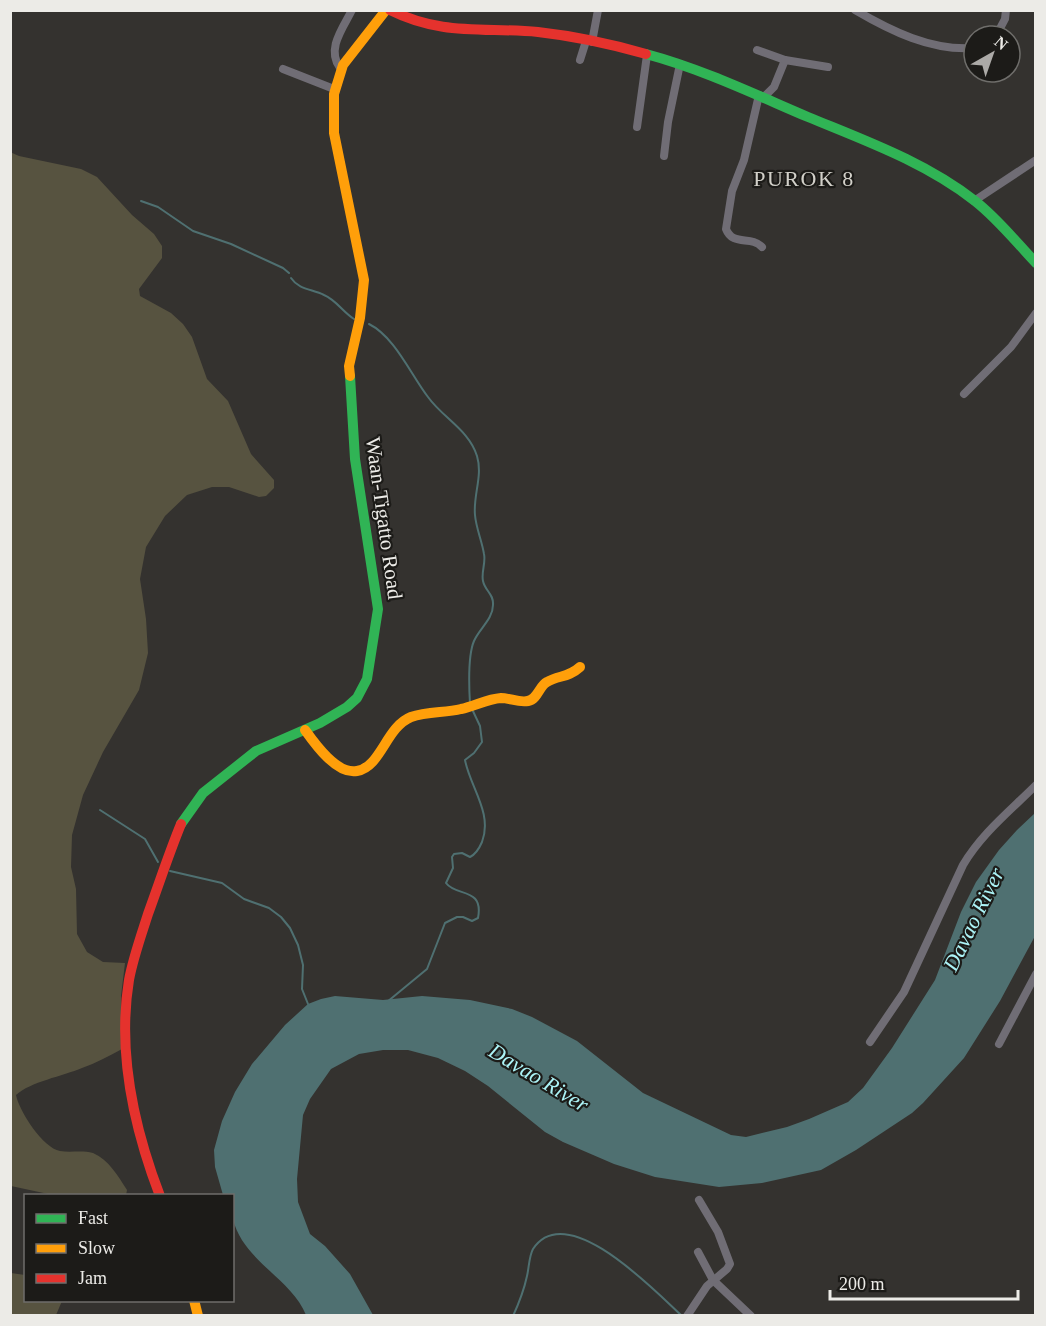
<svg xmlns="http://www.w3.org/2000/svg" width="1046" height="1326" viewBox="0 0 1046 1326" font-family="Georgia,serif">
<style>
.green{fill:#575340}
.water{fill:#4f7071}
.lines{fill:none;stroke-linecap:round;stroke-linejoin:round}
.stream{stroke:#4f7071;stroke-width:2}
.street{stroke:#706d75;stroke-width:8}
.fast{stroke:#30b455;stroke-width:10}
.slow{stroke:#ff9f0a;stroke-width:10}
.jam{stroke:#e5322d;stroke-width:10}
.labels{text-anchor:middle;stroke-width:4.5;stroke-linejoin:round;paint-order:stroke}
.street-label{font-size:21px;fill:#ecebe7;stroke:#1c1b18}
.neighbourhood-label{font-size:22px;letter-spacing:1.5px;fill:#d2d0c9;stroke:#1c1b18}
.water-label{font-size:22px;font-style:italic;fill:#acf3f6;stroke:#1c1b18}
</style>
<rect width="100%" height="100%" fill="#34322f"/>
<g class="green">
<path d="M10 152 19 156 81 169 97 177 132 215 154 234 162 246V258L139 289 140 296 171 313 183 324 192 337 207 379 228 401 251 454 274 480V488L266 496 259 497 229 487H212L187 495 165 516 146 547 140 579 146 619 148 653 139 690 103 752 83 795 72 835 71 867 76 889 77 934 87 952 103 962 125 963 121 996 122 1049C109 1056 96 1063 82 1068 63 1076 30 1082 16 1095 19 1111 43 1148 60 1151 70 1153 82 1150 93 1153 109 1160 118 1176 127 1190L126 1195H53L11 1186Z"/>
<path d="M11 1273 25 1275 26 1300 62 1301 56 1315H11Z"/>
</g>
<path class="water" d="M1035 813V936L1000 1001 964 1058 923 1103 912 1113 856 1150 821 1170 762 1183 719 1187 655 1177 614 1164 563 1142 545 1132 488 1086 465 1071 438 1058 408 1050H383L359 1054 331 1069 310 1099 303 1115 297 1179 298 1202 310 1234 325 1246 350 1274 373 1315H306C291 1278 243 1261 233 1219 231 1212 232 1203 232 1196L223 1195 215 1167 214 1150 222 1121 235 1092 252 1064 285 1025 308 1004 321 999 335 996 383 1000 422 996 470 1000 512 1009 532 1017 577 1041 643 1093 731 1135 746 1137 787 1127 809 1119 848 1102 863 1088 892 1048 935 980 961 912 976 882 999 850 1017 830Z"/>
<g class="lines">
<g class="stream">
<path d="M141 201 158 207 193 231 231 244 283 268 289 273"/>
<path d="M291 278C299 290 312 289 324 295 336 300 343 312 354 319"/>
<path d="M369 324C395 337 411 375 428 397 443 418 469 430 477 456 483 476 473 495 475 515 476 528 482 541 484 554 486 563 481 572 483 581 485 591 494 594 493 605 493 619 479 629 474 641 468 655 469 687 470 704"/>
<path d="M100 810 145 839 158 862"/>
<path d="M170 871 222 883 244 899 269 908 281 917 290 928 298 945 303 965 302 989 308 1004"/>
<path d="M387 1002 427 969 445 923 457 917H463L472 921 478 918C484 887 456 897 446 883L453 868 452 857 454 854 462 853 470 857C476 854 479 849 482 842 493 813 470 787 465 760L474 753 482 742 480 726 472 709"/>
<path d="M513 1316C519 1303 524 1290 527 1276 529 1268 529 1256 533 1249 567 1198 656 1292 682 1316"/>
</g>
<g class="street">
<path d="M855 10C891 31 931 51 974 48"/>
<path d="M996 36 1005 19 1006 10"/>
<path d="M592 42 598 10"/>
<path d="M757 50 785 60 774 87 764 97"/>
<path d="M580 60 586 41"/>
<path d="M785 60 828 67"/>
<path d="M340 68C326 49 343 28 352 10"/>
<path d="M283 69 334 89"/>
<path d="M759 95 744 160 732 191 726 229C733 247 751 235 762 247"/>
<path d="M637 127 647 55"/>
<path d="M664 156 668 122 680 64"/>
<path d="M974 201 1036 160"/>
<path d="M964 394 1011 347 1036 313"/>
<path d="M870 1042 904 992 963 865C982 833 1010 811 1036 785"/>
<path d="M999 1044 1036 974"/>
<path d="M698 1252 713 1280 751 1316"/>
<path d="M687 1316 707 1286 727 1269 730 1264 718 1232 699 1200"/>
</g>
<g class="fast">
<path d="M646 54C702 69 754 94 808 117 866 141 925 162 975 201 998 219 1016 242 1036 263"/>
<path d="M181 824 203 793 256 751 320 723 347 707 357 698 367 679 378 609 355 459 350 376"/>
</g>
<g class="slow">
<path d="M350 376 349 366 360 318 364 280 334 133V94L343 65 386 10"/>
<path d="M305 730C315 744 337 775 357 771 381 767 386 727 411 717 427 711 445 713 461 709 475 706 487 699 501 698 510 698 519 703 528 701 538 699 539 686 547 682 559 675 568 678 580 667"/>
<path d="M194 1300 198 1316"/>
</g>
<g class="jam">
<path d="M390 10C442 36 483 27 538 32 574 36 611 44 646 54"/>
<path d="M160 1196C134 1128 117 1053 129 980 133 958 141 936 148 914 159 884 169 853 181 824"/>
</g>
</g>
<g class="labels">
<g class="street-label">
<text transform="translate(384 518) rotate(82)" y="7">Waan-Tigatto Road</text>
</g>
<g class="neighbourhood-label">
<text x="804" y="186">PUROK 8</text>
</g>
<g class="water-label">
<text transform="translate(973 919) rotate(-64)" y="8">Davao River</text>
<text transform="translate(539 1077) rotate(31)" y="8">Davao River</text>
</g>
</g>
<rect width="1046" height="1326" fill="none" stroke="#ecebe7" stroke-width="24"/>
<rect x="24" y="1194" width="210" height="108" fill="#1c1b18" stroke="#6f6e6b" stroke-width="1.5"/>
<rect x="36" y="1214" width="30" height="9" fill="#30b455" stroke="#6f6e6b" stroke-width="1.5"/>
<text x="78" y="1224" font-size="18" fill="#ecebe7">Fast</text>
<rect x="36" y="1244" width="30" height="9" fill="#ff9f0a" stroke="#6f6e6b" stroke-width="1.5"/>
<text x="78" y="1254" font-size="18" fill="#ecebe7">Slow</text>
<rect x="36" y="1274" width="30" height="9" fill="#e5322d" stroke="#6f6e6b" stroke-width="1.5"/>
<text x="78" y="1284" font-size="18" fill="#ecebe7">Jam</text>
<g transform="translate(992 54) rotate(40)"><circle r="28" fill="#1c1b18" stroke="#6f6e6b" stroke-width="1.5"/>
<path d="M0-4.5L10 22L0 15L-10 22Z" fill="#acaaa7"/>
<text y="-9" font-size="16" font-weight="bold" text-anchor="middle" fill="#ecebe7">N</text>
</g>
<path d="M830 1290v9h188v-9" fill="none" stroke="#ecebe7" stroke-width="3"/>
<text x="839" y="1290" font-size="18" fill="#ecebe7" stroke="#1c1b18" stroke-width="4.5" paint-order="stroke">200 m</text>
</svg>
